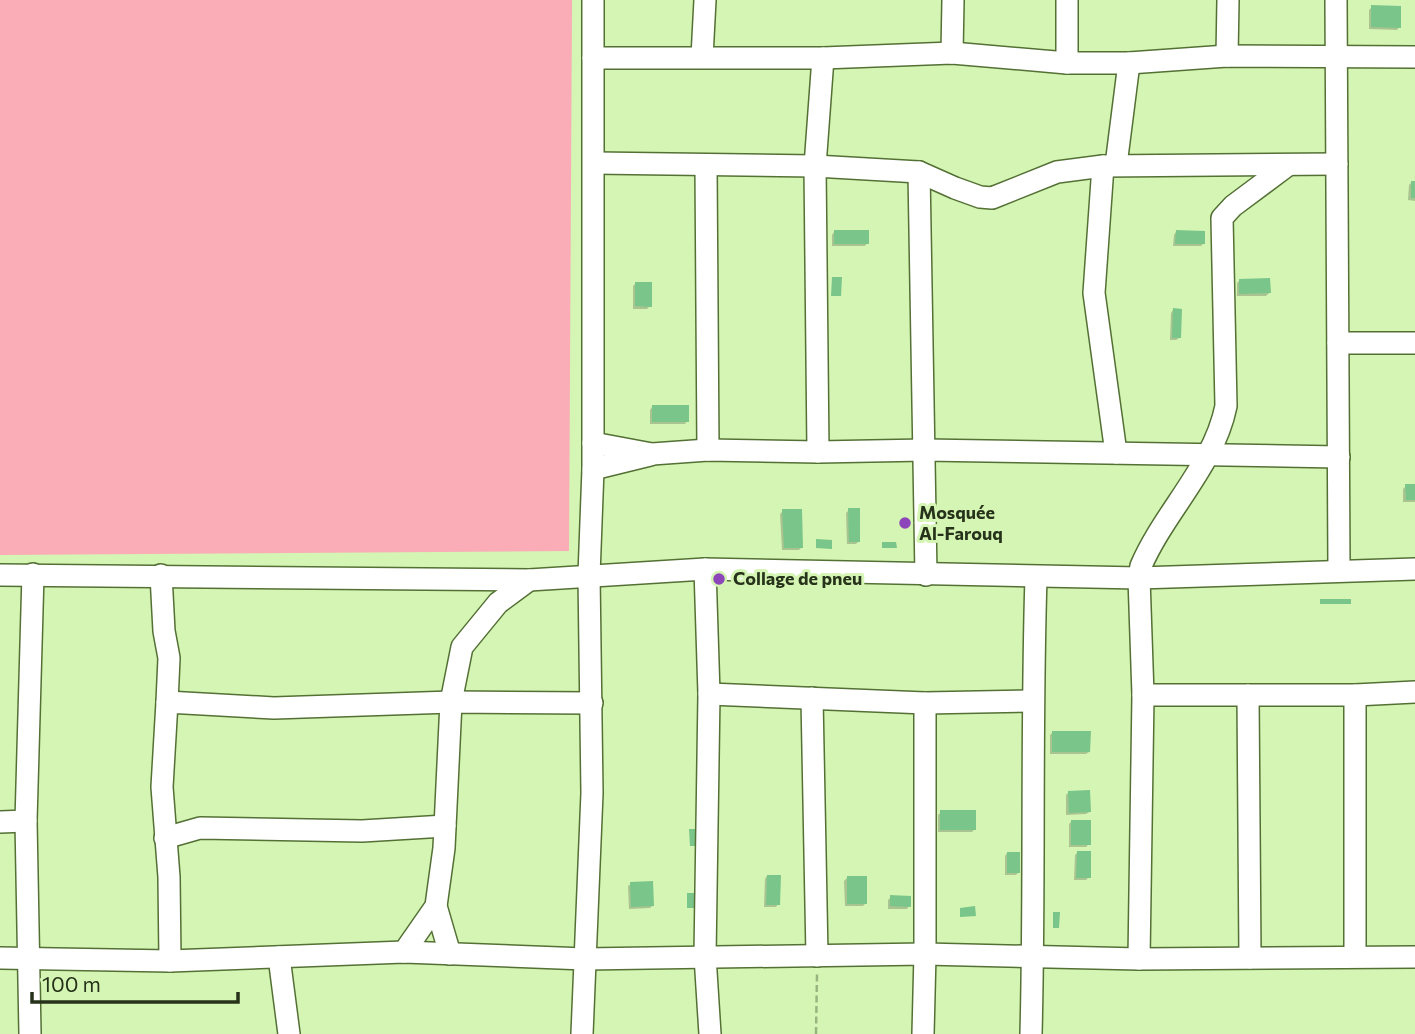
<svg xmlns="http://www.w3.org/2000/svg" width="1415" height="1034" viewBox="0 0 1415 1034" font-family="Commissioner,sans-serif">
<style>
.green{fill:#faacb7}
.shadow{fill:#0003}
.building{fill:#7ac58a}
.lines{fill:none;stroke-linecap:round;stroke-linejoin:round}
.minor-casing{stroke:#547035;stroke-width:24}
.path{stroke:#9ab480;stroke-width:2.5;stroke-dasharray:7 3.5;stroke-linecap:butt}
.minor{stroke:#fff;stroke-width:21}
.poi-dot{fill:#8d46b9;stroke:#d4f5b4;stroke-width:2.5}
.labels{text-anchor:middle;stroke-width:6;stroke-linejoin:round;paint-order:stroke}
.poi-label{font-size:18px;font-weight:bold;fill:#263219;stroke:#d4f5b4;text-anchor:start}
</style>
<rect width="100%" height="100%" fill="#d4f5b4"/>
<path class="green" d="M0 0H572L569 551 0 555Z"/>
<g class="shadow">
<path d="M1372 7 1399 27 1397 30 1369 29V10Z"/>
<path d="M1411 183H1415V201L1408 200 1409 185Z"/>
<path d="M834 232 867 243 865 246H832V235Z"/>
<path d="M1176 232 1203 244 1201 246H1173L1174 235Z"/>
<path d="M1240 280 1269 293 1266 296H1237V283Z"/>
<path d="M635 284 650 306 647 309H633V286Z"/>
<path d="M1173 310 1179 338 1176 340H1170L1171 313Z"/>
<path d="M652 407 687 421 685 424H650V410Z"/>
<path d="M1406 486H1415V502H1403V489Z"/>
<path d="M849 510 859 541 856 544H847L846 513Z"/>
<path d="M783 511 802 547 799 550H782L780 514Z"/>
<path d="M1053 732 1089 752 1086 754H1050V735Z"/>
<path d="M1069 792 1089 812 1086 814 1066 815V795Z"/>
<path d="M941 812 975 829 972 832H938V815Z"/>
<path d="M1072 821 1089 844 1086 847H1069V824Z"/>
<path d="M1007 853 1019 872 1016 875H1005V856Z"/>
<path d="M1077 853 1089 877 1086 880H1074L1075 855Z"/>
<path d="M767 876 778 904 776 907H764L765 879Z"/>
<path d="M847 878 866 903 863 906H845L844 881Z"/>
<path d="M631 884 653 905 650 908 629 909 628 886Z"/>
<path d="M891 897 909 906 907 909H888V900Z"/>
</g>
<g class="building">
<path d="M1371 5 1401 6V28L1371 27Z"/>
<rect x="1411" y="181" width="4" height="17"/>
<rect x="834" y="230" width="35" height="14"/>
<path d="M1176 230 1205 231V244H1175Z"/>
<path d="M832 277H842L841 296H831Z"/>
<path d="M1270 278 1271 293 1239 294V279Z"/>
<path d="M635 282H652V307L635 306Z"/>
<path d="M1173 308 1182 309 1181 338H1172Z"/>
<rect x="652" y="405" width="37" height="17"/>
<path d="M1405 484H1415V500H1406Z"/>
<path d="M848 508H860V542H849Z"/>
<path d="M782 509H802L803 548H784Z"/>
<path d="M816 539 832 540V549L816 548Z"/>
<path d="M882 542H896L897 548H882Z"/>
<rect x="1320" y="599" width="31" height="5"/>
<path d="M1052 731H1091L1090 752H1052Z"/>
<path d="M1090 790 1091 812 1069 813 1068 791Z"/>
<rect x="940" y="810" width="36" height="20"/>
<rect x="1071" y="820" width="20" height="25"/>
<path d="M689 829H696L697 846H690Z"/>
<path d="M1077 851H1091V878H1076Z"/>
<rect x="1007" y="852" width="13" height="21"/>
<path d="M767 875H781L780 905H766Z"/>
<rect x="847" y="876" width="20" height="28"/>
<path d="M653 881 654 906 631 907 630 882Z"/>
<rect x="687" y="893" width="8" height="15"/>
<path d="M890 895 911 896V907L890 906Z"/>
<path d="M975 906 976 916 960 917V908Z"/>
<path d="M1053 912H1060L1059 928H1053Z"/>
</g>
<g class="lines">
<g class="minor-casing">
<g id="minor">
<path d="M593 0V58H823L952 53 1067 63H1129L1227 56 1415 57"/>
<path d="M1336 0 1339 570"/>
<path d="M952 53 953 0"/>
<path d="M1227 56 1228 0"/>
<path d="M702 57 705 0"/>
<path d="M1067 63V0"/>
<path d="M594 163 815 166 919 172 955 188 980 197 992 198 1057 172 1103 166 1337 164"/>
<path d="M1116 165 1129 63"/>
<path d="M706 166 708 450"/>
<path d="M1103 166 1094 293 1116 453"/>
<path d="M919 172 926 575"/>
<path d="M1338 343H1415"/>
<path d="M593 443 652 454 708 450 818 452 925 450 1339 457"/>
<path d="M818 452 815 166 823 58"/>
<path d="M593 469 650 455"/>
<path d="M705 569 709 694 705 956 710 1034"/>
<path d="M0 575 529 580 705 569 1139 578 1415 569"/>
<path d="M161 575 164 631 169 658 167 702"/>
<path d="M709 694 925 703 1032 701"/>
<path d="M1143 695H1355L1415 692"/>
<path d="M1248 695 1250 958"/>
<path d="M1355 695V956"/>
<path d="M812 698 817 956"/>
<path d="M0 822 26 821"/>
<path d="M165 838 200 828 362 831 445 826"/>
<path d="M436 906 450 954"/>
<path d="M404 952 436 906 444 848 451 702 462 647 498 603 529 580"/>
<path d="M279 957 289 1034"/>
<path d="M0 958 170 961 404 952 585 959 925 954 1139 959 1415 957"/>
<path d="M1139 959 1143 695 1139 578 1141 566C1164 512 1214 466 1226 406L1222 218 1233 206 1288 165"/>
<path d="M170 961 169 877 162 787 167 702 274 708 451 702 592 703"/>
<path d="M30 1034 26 821 33 574"/>
<path d="M582 1034 592 793 589 575 593 469V58"/>
<path d="M923 1034 925 954V703"/>
<path d="M1031 1034C1035 882 1031 730 1036 578"/>
</g>
</g>
<path class="path" d="M816 1034 817 974"/>
<use href="#minor" class="minor"/>
</g>
<g class="poi-dot">
<circle cx="905" cy="523" r="7"/>
<circle cx="719" cy="579" r="7"/>
</g>
<g class="labels">
<g class="poi-label">
<text x="919" y="519">Mosquée<tspan x="919" dy="21">Al-Farouq</tspan></text>
<text x="733" y="585">Collage de pneu</text>
</g>
</g>
<path d="M32 992v10h206v-10" fill="none" stroke="#263219" stroke-width="3.5"/>
<text x="42" y="992" font-size="21" fill="#263219" stroke="#d4f5b4" stroke-width="5" paint-order="stroke">100 m</text>
</svg>
